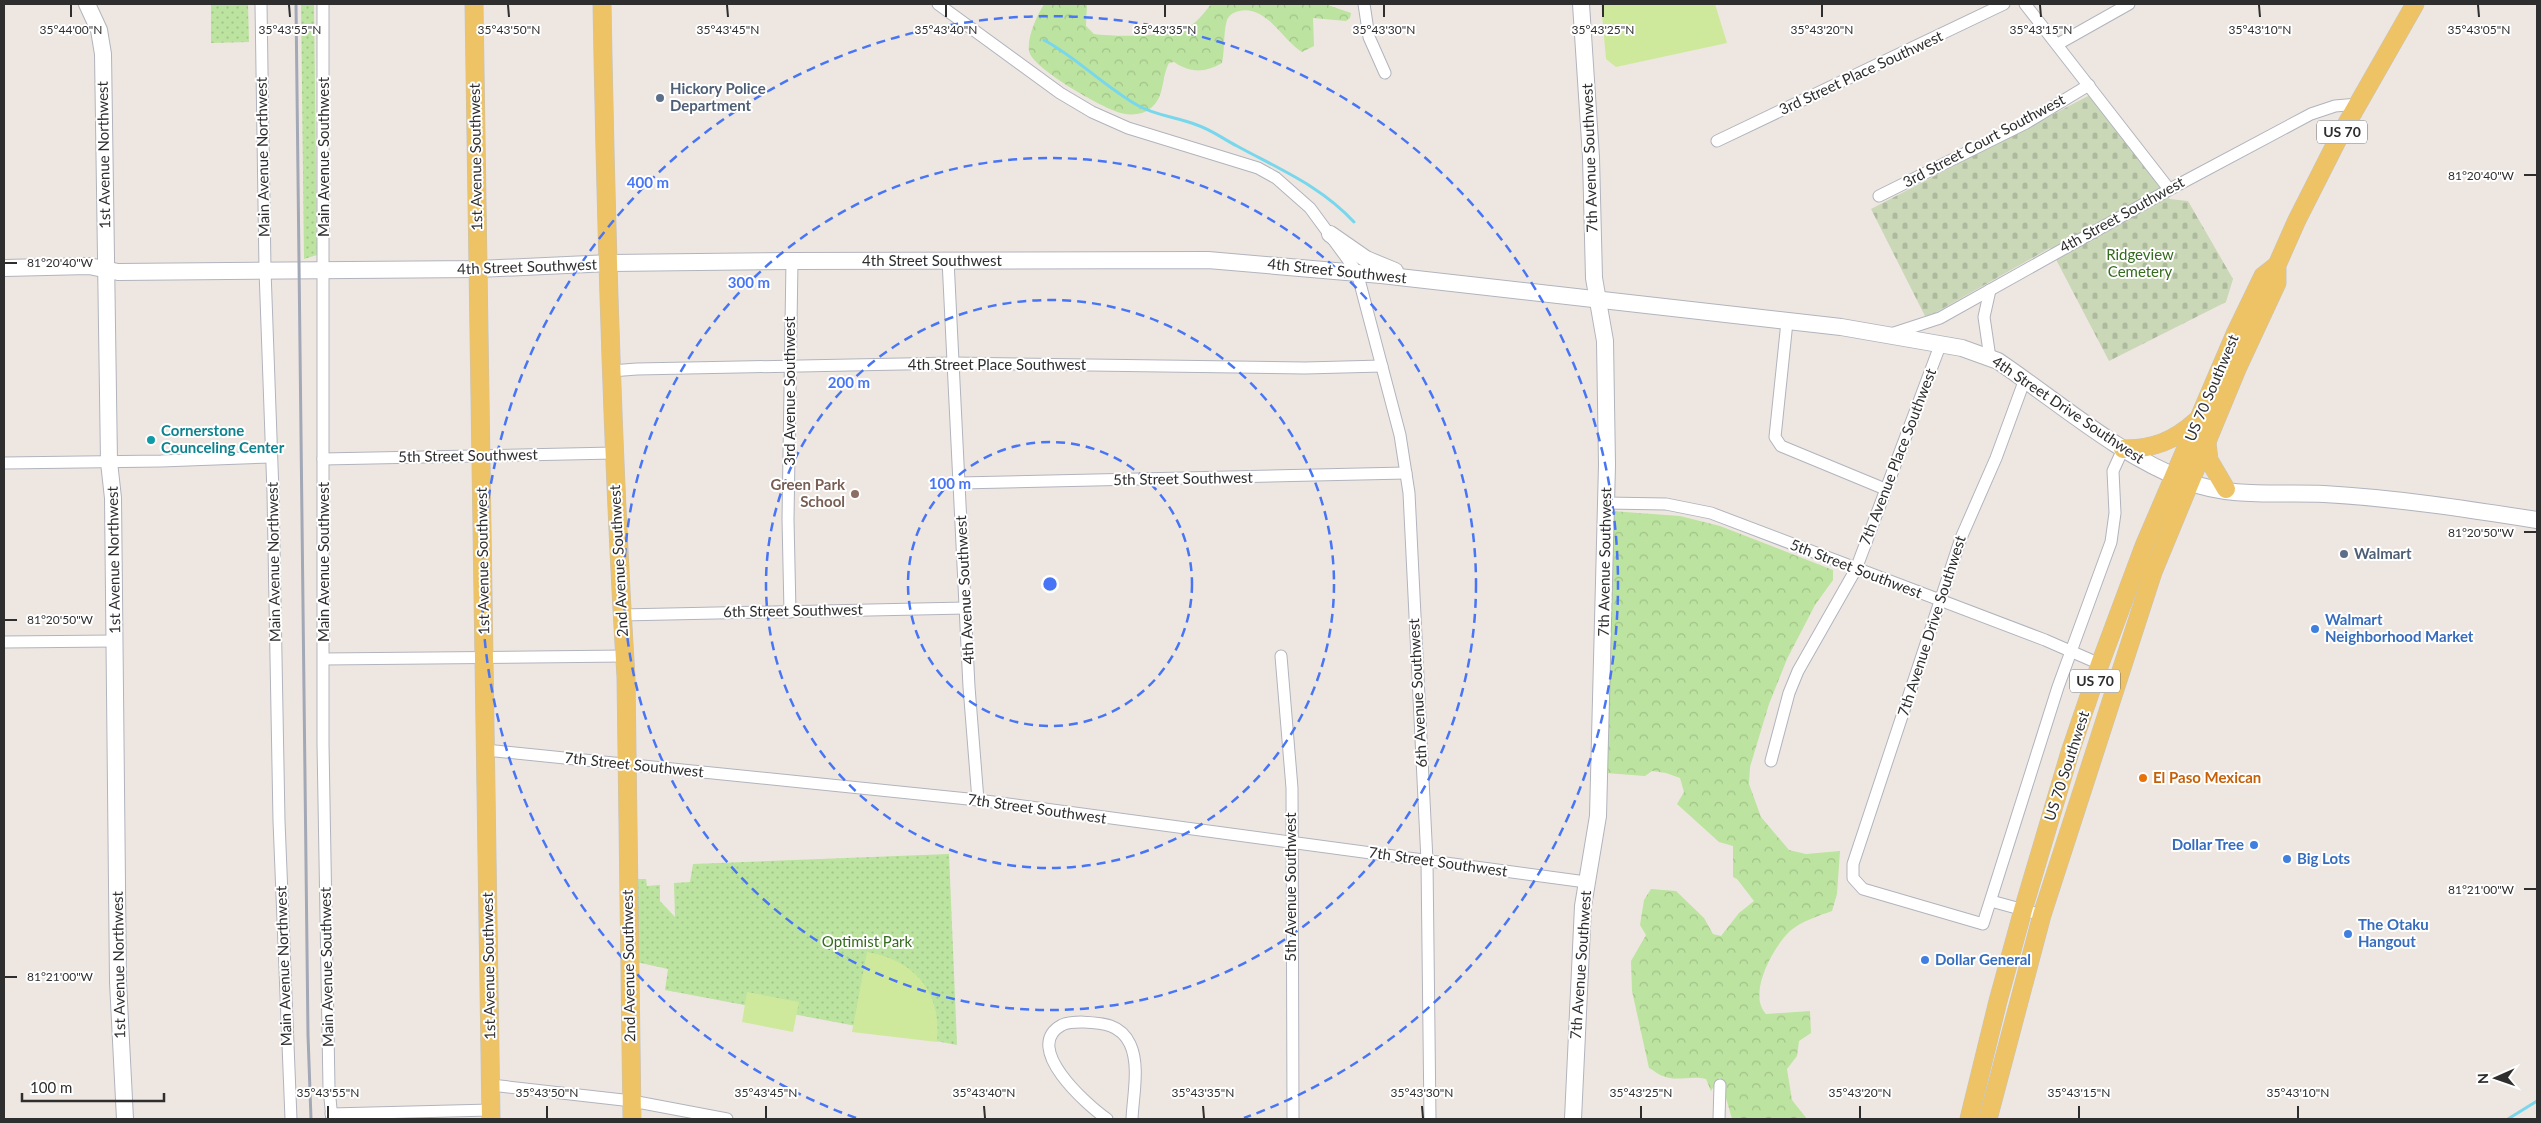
<svg xmlns="http://www.w3.org/2000/svg" width="2541" height="1123" viewBox="0 0 2541 1123" font-family="Lato,sans-serif">
<style>
.grass{fill:url(#grass-dots)}
.forest{fill:url(#forest-crowns)}
.cemetery{fill:url(#cemetery-stones)}
.pitch{fill:#cfe99c}
.lines{fill:none;stroke-linecap:round;stroke-linejoin:round}
.stream{stroke:#78d7ec;stroke-width:3}
.street-casing{stroke:#b1b4bd;stroke-width:13}
.secondary-casing{stroke:#b1b4bd;stroke-width:18}
.primary-casing{stroke:#c4c4c4;stroke-width:19}
.street{stroke:#fff;stroke-width:11}
.secondary{stroke:#fff;stroke-width:16}
.primary{stroke:#eec366;stroke-width:18}
.rail{stroke:#a3a8b7;stroke-width:3}
.ticks{fill:none;stroke:#2e2e2e;stroke-width:2}
.ring{fill:none;stroke:#4775f6;stroke-width:2.5;stroke-dasharray:9 6}
.service-dot{fill:#5c6f8a;stroke:#fff;stroke-width:2}
.culture-dot{fill:#0f9aa8;stroke:#fff;stroke-width:2}
.education-dot{fill:#8d6e63;stroke:#fff;stroke-width:2}
.shop-dot{fill:#3f7fe0;stroke:#fff;stroke-width:2}
.food-dot{fill:#e8710a;stroke:#fff;stroke-width:2}
.labels{text-anchor:middle;stroke-width:4;stroke-linejoin:round;paint-order:stroke}
.shield{fill:#fff;stroke:#6d6d6d;stroke-width:1}
.shield-label{font-size:14px;font-weight:bold;fill:#2e2e2e}
.street-label{font-size:15px;fill:#2e2e2e;stroke:#fff}
.service-label{font-size:15px;font-weight:bold;fill:#4e5e75;stroke:#fff;text-anchor:start}
.park-label{font-size:15px;fill:#346b1d;stroke:#fff}
.culture-label{font-size:15px;font-weight:bold;fill:#0d838f;stroke:#fff;text-anchor:start}
.education-label{font-size:15px;font-weight:bold;fill:#785e54;stroke:#fff;text-anchor:end}
.shop-label{font-size:15px;font-weight:bold;fill:#366cbe;stroke:#fff;text-anchor:start}
.food-label{font-size:15px;font-weight:bold;fill:#c56008;stroke:#fff;text-anchor:start}
.ticks-label{font-size:12px;text-anchor:middle;fill:#2e2e2e;stroke:#fff;stroke-width:4;stroke-linejoin:round;paint-order:stroke}
.centre{fill:#4775f6;stroke:#fff;stroke-width:2.5}
.ring-label{font-size:15px;text-anchor:middle;font-weight:bold;fill:#4775f6;stroke:#fff;stroke-width:4;stroke-linejoin:round;paint-order:stroke}
</style>
<defs>
<pattern id="grass-dots" width="8" height="8" patternUnits="userSpaceOnUse" patternTransform="scale(1.25)"><rect width="8" height="8" fill="#bce39f"/><path d="M2 2h.1M6 6h.1" fill="none" stroke="#a2c389" stroke-width="1.8" stroke-linecap="round"/></pattern>
<pattern id="forest-crowns" width="20" height="18" patternUnits="userSpaceOnUse" patternTransform="scale(1.25)"><rect width="20" height="18" fill="#bce39f"/><path d="M2 6a3 3 0 1 1 6 0M12 15a3 3 0 1 1 6 0" fill="none" stroke="#a2c389"/></pattern>
<pattern id="cemetery-stones" width="16" height="16" patternUnits="userSpaceOnUse" patternTransform="scale(1.25)"><rect width="16" height="16" fill="#cad8b8"/><path d="M2 7V4a2 2 0 0 1 4 0v3zM10 15v-3a2 2 0 0 1 4 0v3z" fill="#aeba9e"/></pattern>
</defs>
<rect width="100%" height="100%" fill="#eee7e1"/>
<g class="grass">
<path d="M211 4H248L249 42 211 43Z"/>
<path d="M301 4H314L317 255 304 259Z"/>
<path d="M949 854 957 1045 665 990 668 969 636 962V879H646L647 886 660 885V901L675 917 674 883 690 882 693 864Z"/>
</g>
<g class="forest">
<path d="M1044 4H1087L1086 26 1094 34C1117 37 1165 37 1186 28 1196 24 1205 12 1211 4H1325L1351 13 1350 18 1346 21 1313 18 1314 46 1302 52C1283 41 1267 5 1239 11 1234 12 1229 15 1227 20 1223 33 1225 49 1222 63 1205 73 1190 73 1174 62L1169 63C1161 78 1165 97 1151 108 1142 116 1126 116 1115 111 1098 105 1032 68 1029 51 1027 36 1037 16 1044 4Z"/>
<path d="M1611 511 1680 516 1720 526 1833 570V580L1815 605 1787 659 1769 704 1750 767 1749 784 1761 817 1789 850 1806 854 1840 851 1837 894 1832 911C1818 916 1802 921 1790 931 1773 947 1747 994 1766 1014L1810 1011 1811 1033 1799 1041 1797 1056 1787 1069 1792 1100 1807 1119H1732L1720 1077 1711 1091 1706 1079C1692 1075 1676 1082 1663 1076 1658 1075 1654 1070 1649 1068L1632 991 1631 961 1646 935 1640 925 1644 900 1651 889 1676 891 1704 918 1713 934 1721 936 1739 913 1754 901 1737 879 1733 877V846L1719 842 1677 804 1684 792 1680 778 1666 773 1652 771 1645 776 1606 773Z"/>
</g>
<path class="cemetery" d="M2090 95 2170 199 2188 201 2233 279 2226 302 2109 361 2050 248 1926 318 1871 209Z"/>
<g class="pitch">
<path d="M1601 4H1715L1727 43 1616 67 1606 59Z"/>
<path d="M867 952C915 960 942 992 937 1042L852 1032Z"/>
<path d="M747 992 799 1002 793 1032 742 1022Z"/>
</g>
<g class="lines">
<g class="stream">
<path d="M1044 40C1077 58 1104 86 1137 105 1156 116 1177 117 1197 125 1212 130 1223 139 1237 146 1279 169 1321 186 1354 222"/>
<path d="M2508 1119 2537 1101"/>
</g>
<g class="street-casing">
<g id="street">
<path d="M261 4 265 270 273 493 279 821 291 1119"/>
<path d="M323 4V744L329 1088 332 1119"/>
<path d="M938 4 1060 93 1092 112 1128 128 1258 168 1276 178 1310 208 1357 272 1400 435 1409 493 1427 861 1430 1119"/>
<path d="M1364 4 1369 37 1385 73"/>
<path d="M2025 4 2169 189"/>
<path d="M2058 44 2129 4"/>
<path d="M1717 141 2004 4"/>
<path d="M1879 196 2026 123 2089 85"/>
<path d="M948 260 969 687 978 800"/>
<path d="M1990 290 1984 317 1990 358"/>
<path d="M1787 322 1775 437 1781 446 1885 489"/>
<path d="M1891 334 1940 318 2174 187 2311 114 2335 106 2358 104"/>
<path d="M611 371 637 369 953 363 1305 368 1382 366"/>
<path d="M2025 379 1996 458 1961 538 1853 864V878L1863 889 1983 924 2058 687 2111 542 2115 513 2113 471 2123 449"/>
<path d="M323 459 614 453"/>
<path d="M4 463 161 461 271 457"/>
<path d="M959 483 1406 473"/>
<path d="M1606 503 1666 504 1711 513 2045 640 2100 664"/>
<path d="M790 612 788 519 792 261"/>
<path d="M621 615 966 608"/>
<path d="M4 642 115 641"/>
<path d="M1281 656 1292 788 1293 1119"/>
<path d="M324 659 625 656"/>
<path d="M486 750 978 800 1586 882"/>
<path d="M1771 761 1789 693 1798 671 1856 569 1941 343"/>
<path d="M1991 901 2042 915"/>
<path d="M491 1085 632 1101 727 1119"/>
<path d="M331 1114 491 1110"/>
<path d="M1107 1119C1087 1105 1021 1047 1062 1025 1068 1022 1075 1022 1081 1022 1101 1023 1120 1023 1130 1044 1140 1065 1133 1096 1132 1119"/>
<path d="M1719 1119 1720 1085"/>
</g>
</g>
<g class="secondary-casing">
<g id="secondary">
<path d="M87 4 99 30 103 54 109 462 113 498 118 982 125 1119"/>
<path d="M1330 234 1366 259 1395 271"/>
<path d="M4 268 89 266 118 272 479 269 610 263 792 261 1208 260 1381 275 1841 327 1962 348 1998 361C2060 403 2118 455 2189 482 2230 498 2280 492 2324 494 2395 498 2467 509 2537 520"/>
<path d="M1573 1119 1583 906 1598 816 1607 465 1605 341 1594 278 1591 157 1581 4"/>
</g>
</g>
<g class="primary-casing">
<g id="primary">
<path d="M474 4 491 1119"/>
<path d="M602 4C606 228 612 453 626 677L632 1119"/>
<path d="M2207 443 2209 460 2226 489"/>
<path d="M2123 449C2153 449 2174 441 2196 421"/>
<path d="M1969 1119 1998 1001 2023 910 2070 752 2100 664 2144 546 2235 334 2263 276 2277 265"/>
<path d="M1988 1119 2042 915 2153 572 2237 369 2277 283V265L2297 220 2338 139 2415 4"/>
</g>
</g>
<use href="#street" class="street"/>
<use href="#secondary" class="secondary"/>
<use href="#primary" class="primary"/>
<path class="rail" d="M296 4 308 1035 311 1119"/>
</g>
<path class="ticks" d="M71 5V17M289 5 290 17M508 5 509 17M727 5 728 17M946 5V17M1165 5V17M1384 5V17M1603 5V17M1822 5V17M2040 5 2041 17M2259 5 2260 17M2478 5 2479 17M2524 175H2536M5 263H17M2524 532H2536M5 620H17M2524 889H2536M5 977H17M328 1106V1118M547 1106V1118M766 1106V1118M984 1106 985 1118M1203 1106 1204 1118M1422 1106 1423 1118M1641 1106V1118M1860 1106V1118M2079 1106V1118M2298 1106V1118"/>
<g class="ring">
<circle cx="1050" cy="584" r="142"/>
<circle cx="1050" cy="584" r="284"/>
<circle cx="1050" cy="584" r="426"/>
<path d="M856 1118A568 568 0 1 1 1244 1118"/>
</g>
<g class="service-dot">
<circle cx="660" cy="98" r="5"/>
<circle cx="2344" cy="554" r="5"/>
</g>
<circle class="culture-dot" cx="151" cy="440" r="5"/>
<circle class="education-dot" cx="855" cy="494" r="5"/>
<g class="shop-dot">
<circle cx="2315" cy="629" r="5"/>
<circle cx="2254" cy="845" r="5"/>
<circle cx="2287" cy="859" r="5"/>
<circle cx="2348" cy="934" r="5"/>
<circle cx="1925" cy="960" r="5"/>
</g>
<circle class="food-dot" cx="2143" cy="778" r="5"/>
<g class="labels">
<g class="shield">
<rect x="2317" y="120.5" width="50" height="23" rx="4"/>
<rect x="2070" y="669.5" width="50" height="23" rx="4"/>
</g>
<g class="shield-label">
<text x="2342" y="137">US 70</text>
<text x="2095" y="686">US 70</text>
</g>
<g class="street-label">
<text transform="translate(1861 73) rotate(-25)" y="5">3rd Street Place Southwest</text>
<text transform="translate(1984 141) rotate(-28)" y="5">3rd Street Court Southwest</text>
<text transform="translate(104 155) rotate(-91)" y="5">1st Avenue Northwest</text>
<text transform="translate(263 157) rotate(-91)" y="5">Main Avenue Northwest</text>
<text transform="translate(324 157) rotate(-90)" y="5">Main Avenue Southwest</text>
<text transform="translate(476 157) rotate(-91)" y="5">1st Avenue Southwest</text>
<text transform="translate(1590 158) rotate(-92)" y="5">7th Avenue Southwest</text>
<text transform="translate(2122 215) rotate(-29)" y="5">4th Street Southwest</text>
<text x="932" y="266">4th Street Southwest</text>
<text transform="translate(527 267) rotate(-2)" y="5">4th Street Southwest</text>
<text transform="translate(1337 271) rotate(6)" y="5">4th Street Southwest</text>
<text x="997" y="370">4th Street Place Southwest</text>
<text transform="translate(2212 388) rotate(-67)" y="5">US 70 Southwest</text>
<text transform="translate(790 391) rotate(-90)" y="5">3rd Avenue Southwest</text>
<text transform="translate(2068 410) rotate(34)" y="5">4th Street Drive Southwest</text>
<text transform="translate(468 456) rotate(-1)" y="5">5th Street Southwest</text>
<text transform="translate(1898 457) rotate(-69)" y="5">7th Avenue Place Southwest</text>
<text transform="translate(1183 479) rotate(-1)" y="5">5th Street Southwest</text>
<text transform="translate(114 560) rotate(-91)" y="5">1st Avenue Northwest</text>
<text transform="translate(483 561) rotate(-91)" y="5">1st Avenue Southwest</text>
<text transform="translate(619 561) rotate(-93)" y="5">2nd Avenue Southwest</text>
<text transform="translate(274 562) rotate(-91)" y="5">Main Avenue Northwest</text>
<text transform="translate(324 562) rotate(-90)" y="5">Main Avenue Southwest</text>
<text transform="translate(1605 562) rotate(-89)" y="5">7th Avenue Southwest</text>
<text transform="translate(1856 569) rotate(21)" y="5">5th Street Southwest</text>
<text transform="translate(965 590) rotate(-93)" y="5">4th Avenue Southwest</text>
<text transform="translate(793 611) rotate(-1)" y="5">6th Street Southwest</text>
<text transform="translate(1932 626) rotate(-72)" y="5">7th Avenue Drive Southwest</text>
<text transform="translate(1418 693) rotate(-93)" y="5">6th Avenue Southwest</text>
<text transform="translate(634 765) rotate(6)" y="5">7th Street Southwest</text>
<text transform="translate(2067 766) rotate(-72)" y="5">US 70 Southwest</text>
<text transform="translate(1037 809) rotate(8)" y="5">7th Street Southwest</text>
<text transform="translate(1438 862) rotate(8)" y="5">7th Street Southwest</text>
<text transform="translate(1291 887) rotate(-90)" y="5">5th Avenue Southwest</text>
<text transform="translate(119 965) rotate(-91)" y="5">1st Avenue Northwest</text>
<text transform="translate(1581 965) rotate(-86)" y="5">7th Avenue Southwest</text>
<text transform="translate(284 966) rotate(-92)" y="5">Main Avenue Northwest</text>
<text transform="translate(489 966) rotate(-91)" y="5">1st Avenue Southwest</text>
<text transform="translate(629 966) rotate(-91)" y="5">2nd Avenue Southwest</text>
<text transform="translate(327 967) rotate(-91)" y="5">Main Avenue Southwest</text>
</g>
<g class="service-label">
<text x="670" y="94">Hickory Police<tspan x="670" dy="17">Department</tspan></text>
<text x="2354" y="559">Walmart</text>
</g>
<g class="park-label">
<text x="2140" y="260">Ridgeview<tspan x="2140" dy="17">Cemetery</tspan></text>
<text x="867" y="947">Optimist Park</text>
</g>
<g class="culture-label">
<text x="161" y="436">Cornerstone<tspan x="161" dy="17">Counceling Center</tspan></text>
</g>
<g class="education-label">
<text x="845" y="490">Green Park<tspan x="845" dy="17">School</tspan></text>
</g>
<g class="shop-label">
<text x="2325" y="625">Walmart<tspan x="2325" dy="17">Neighborhood Market</tspan></text>
<text x="2244" y="850" text-anchor="end">Dollar Tree</text>
<text x="2297" y="864">Big Lots</text>
<text x="2358" y="930">The Otaku<tspan x="2358" dy="17">Hangout</tspan></text>
<text x="1935" y="965">Dollar General</text>
</g>
<g class="food-label">
<text x="2153" y="783">El Paso Mexican</text>
</g>
</g>
<g class="ticks-label">
<text x="71" y="34">35°44'00"N</text>
<text x="290" y="34">35°43'55"N</text>
<text x="509" y="34">35°43'50"N</text>
<text x="728" y="34">35°43'45"N</text>
<text x="946" y="34">35°43'40"N</text>
<text x="1165" y="34">35°43'35"N</text>
<text x="1384" y="34">35°43'30"N</text>
<text x="1603" y="34">35°43'25"N</text>
<text x="1822" y="34">35°43'20"N</text>
<text x="2041" y="34">35°43'15"N</text>
<text x="2260" y="34">35°43'10"N</text>
<text x="2479" y="34">35°43'05"N</text>
<text x="2481" y="180">81°20'40"W</text>
<text x="60" y="267">81°20'40"W</text>
<text x="2481" y="537">81°20'50"W</text>
<text x="60" y="624">81°20'50"W</text>
<text x="2481" y="894">81°21'00"W</text>
<text x="60" y="981">81°21'00"W</text>
<text x="328" y="1097">35°43'55"N</text>
<text x="547" y="1097">35°43'50"N</text>
<text x="766" y="1097">35°43'45"N</text>
<text x="984" y="1097">35°43'40"N</text>
<text x="1203" y="1097">35°43'35"N</text>
<text x="1422" y="1097">35°43'30"N</text>
<text x="1641" y="1097">35°43'25"N</text>
<text x="1860" y="1097">35°43'20"N</text>
<text x="2079" y="1097">35°43'15"N</text>
<text x="2298" y="1097">35°43'10"N</text>
</g>
<circle cx="1050" cy="584" r="8" class="centre"/>
<g class="ring-label">
<text x="648" y="188">400 m</text>
<text x="749" y="288">300 m</text>
<text x="849" y="388">200 m</text>
<text x="950" y="489">100 m</text>
</g>
<rect width="2541" height="1123" fill="none" stroke="#2e2e2e" stroke-width="10"/>
<g transform="translate(2496 1078) rotate(268)" stroke="#ffffff" stroke-width="4" paint-order="stroke">
<path d="M0-4L9 19L0 12L-9 19Z" fill="#2e2e2e"/>
<text y="-8" font-size="14" font-weight="bold" text-anchor="middle" fill="#2e2e2e">N</text>
</g>
<path d="M22 1093v8h142v-8" fill="none" stroke="#2e2e2e" stroke-width="2.5"/>
<text x="30" y="1093" font-size="15" fill="#2e2e2e" stroke="#ffffff" stroke-width="4" paint-order="stroke">100 m</text>
</svg>
